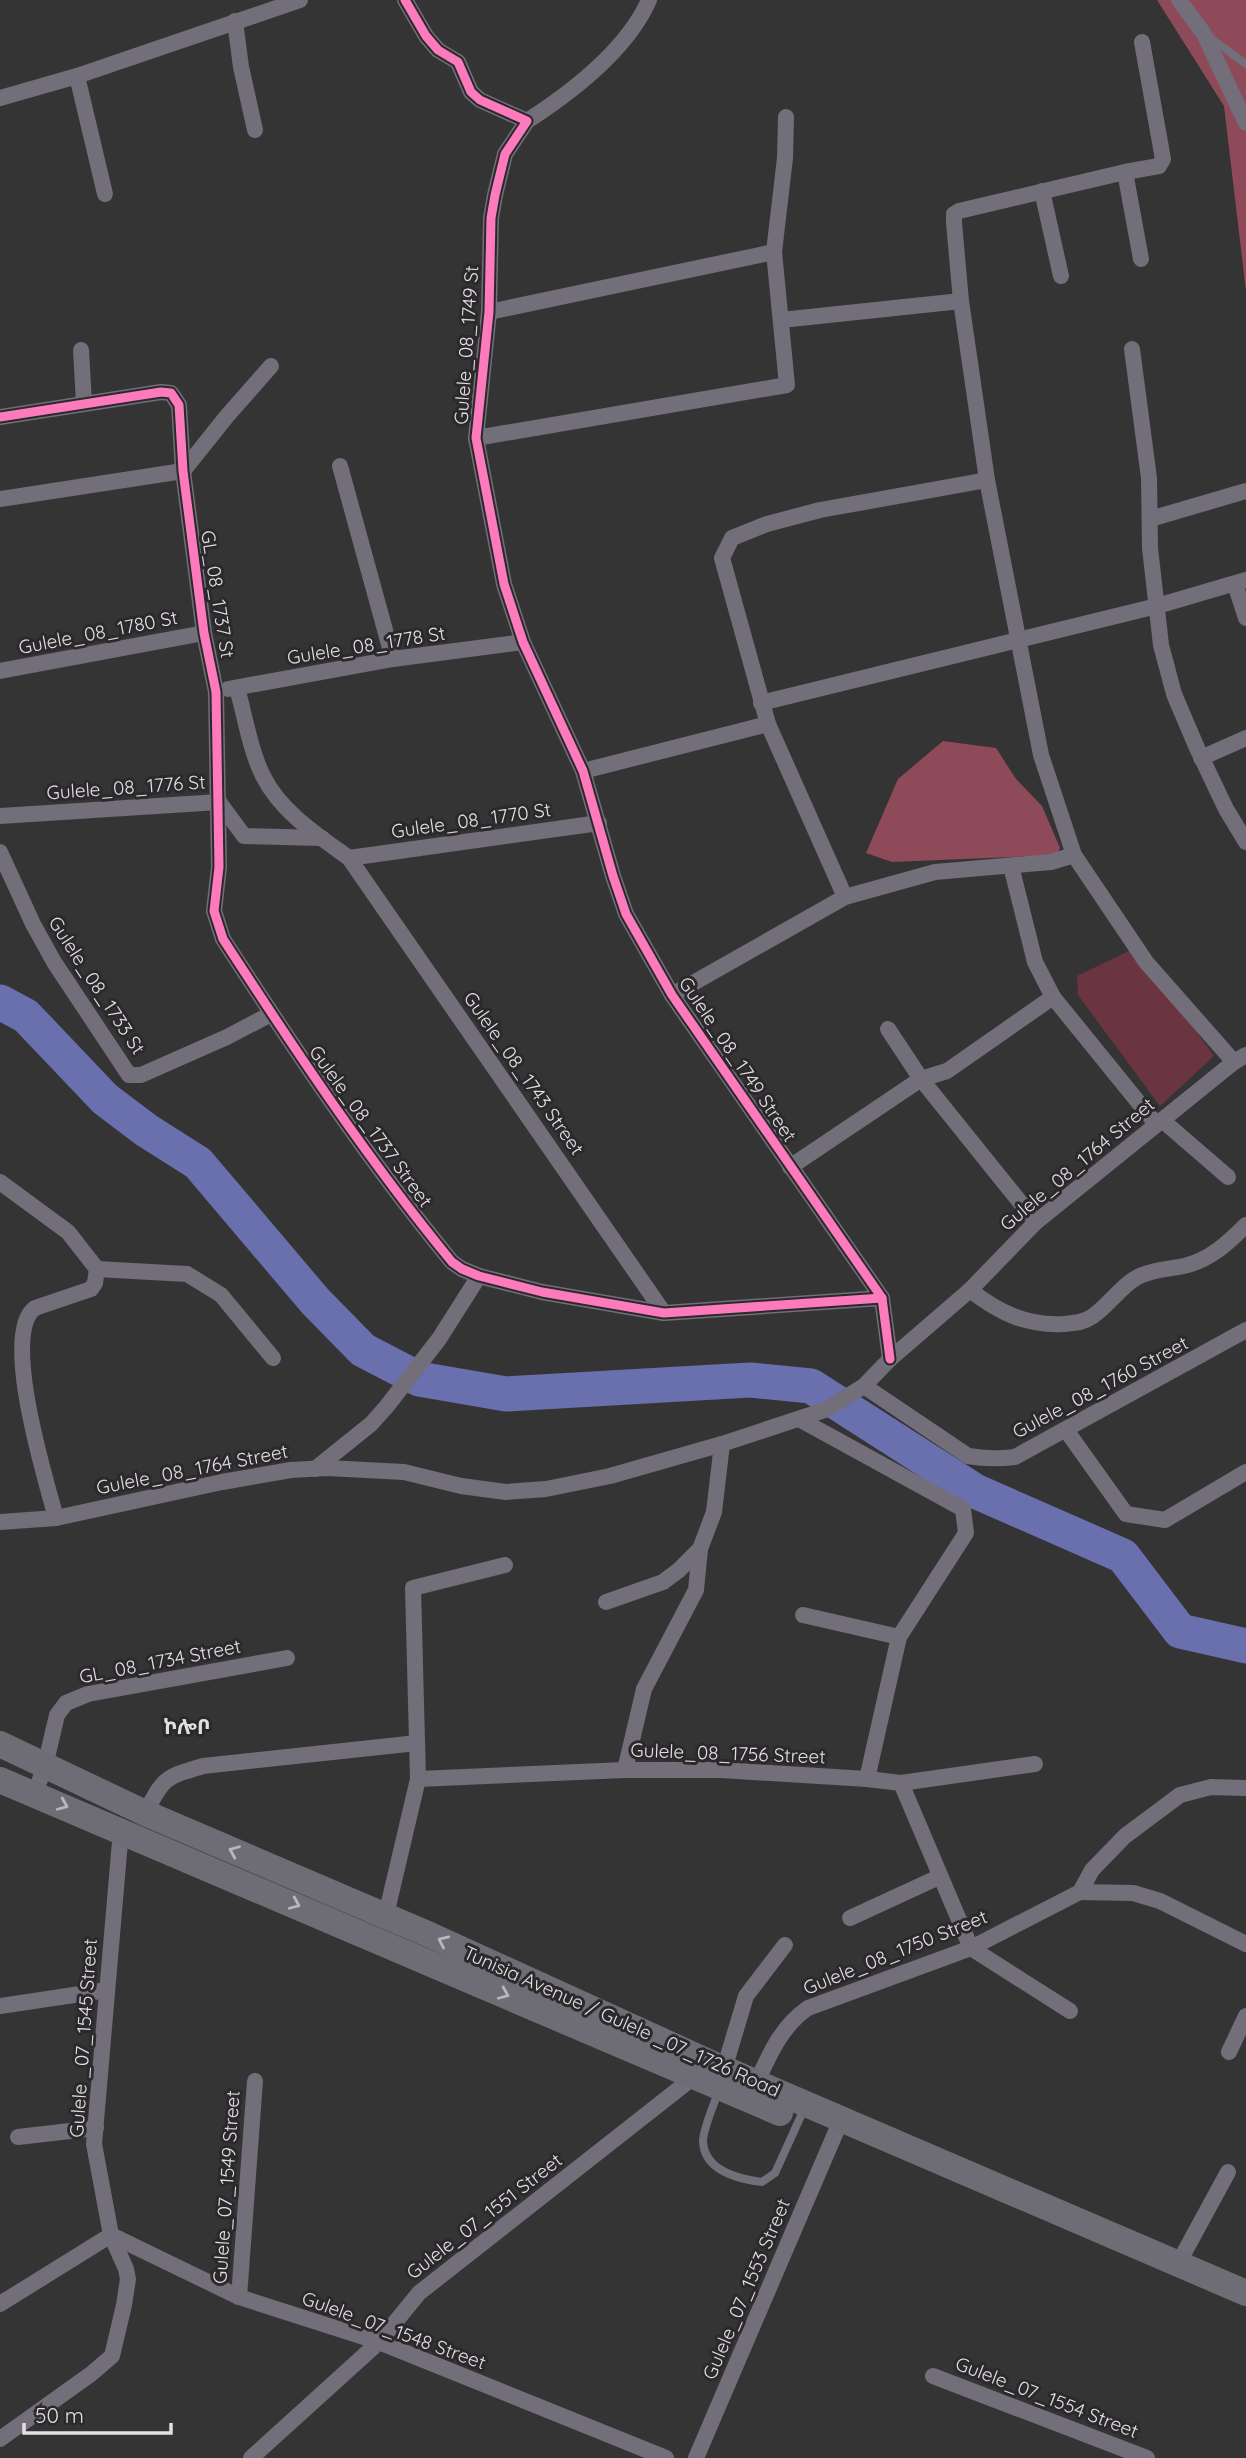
<svg xmlns="http://www.w3.org/2000/svg" width="1246" height="2458" viewBox="0 0 1246 2458" font-family="Quicksand,'Noto Sans Ethiopic',sans-serif">
<style>
.green{fill:#6b3441}
.forest{fill:#8e4a59}
.lines{fill:none;stroke-linecap:round;stroke-linejoin:round}
.river{stroke:#6a6fae;stroke-width:35}
.service{stroke:#726e7a;stroke-width:8}
.minor{stroke:#726e7a;stroke-width:16}
.trunk{stroke:#6e6c74;stroke-width:26}
.cycleway-casing{stroke:#2c292c;stroke-width:13}
.cycleway{stroke:#fd7abc;stroke-width:9}
.oneway{stroke:#b9b7bc}
.labels{text-anchor:middle;stroke-width:6;stroke-linejoin:round;paint-order:stroke}
.street-label{font-size:19px;fill:#e2e0e2;stroke:#2c292c}
.neighbourhood-label{font-size:21px;font-weight:bold;fill:#e2e0e2;stroke:#2c292c}
</style>
<rect width="100%" height="100%" fill="#353435"/>
<path class="green" d="M1135 948 1214 1056 1160 1106 1078 995 1077 976Z"/>
<g class="forest">
<path d="M1157 0H1246V291L1224 106Z"/>
<path d="M943 741 996 748 1016 779 1042 806 1060 848 1057 855 892 862 866 853 898 779Z"/>
</g>
<g class="lines">
<path class="river" d="M0 1002 26 1016 105 1099 146 1130 198 1163 315 1301 363 1350 419 1379 506 1394 750 1380 811 1386 975 1491 1123 1556 1180 1631 1246 1646"/>
<g class="service">
<path d="M1209 37 1246 64"/>
<path d="M718 2092C714 2105 703 2129 703 2141 704 2171 738 2179 762 2182L775 2173 805 2107"/>
</g>
<g class="minor">
<path d="M405 0 426 36 438 50 458 62 471 92 480 100 527 121 505 154 495 195 491 218 489 312 476 438 504 584 523 642 583 771 613 876 626 914 672 995 882 1298 890 1359"/>
<path d="M1179 0 1204 34 1246 123"/>
<path d="M235 21 241 67 255 130"/>
<path d="M1142 42 1163 159 1159 166 1125 172 959 211 954 214V223L961 301 987 480 1041 755 1074 855 1146 962 1234 1062"/>
<path d="M77 76 105 194"/>
<path d="M0 98 77 76 300 0"/>
<path d="M527 121C572 92 627 50 649 0"/>
<path d="M1125 172 1141 259"/>
<path d="M1042 191 1061 276"/>
<path d="M489 312 774 252"/>
<path d="M781 320 961 301"/>
<path d="M1132 349 1149 478 1150 548 1161 645 1174 694 1197 748 1226 809 1246 842"/>
<path d="M81 350 84 403"/>
<path d="M0 417 161 392 171 393 179 405 183 471 204 633 216 692 219 867 214 911 223 939C295 1050 368 1160 452 1262L462 1269 479 1276 542 1292 664 1313 882 1298"/>
<path d="M476 438 787 385 774 252 785 158 786 117"/>
<path d="M340 466 393 659"/>
<path d="M183 471 227 416 271 366"/>
<path d="M0 499 183 471"/>
<path d="M1150 519 1246 491"/>
<path d="M1235 584 1246 618"/>
<path d="M0 671 204 633"/>
<path d="M237 688C245 716 250 750 263 776 281 812 317 835 349 858L664 1313"/>
<path d="M228 689 393 659 523 642"/>
<path d="M761 703 1157 606 1246 580"/>
<path d="M1201 758 1246 738"/>
<path d="M583 771 768 724"/>
<path d="M219 802 244 836 322 838"/>
<path d="M0 816 219 802"/>
<path d="M0 852 33 924 54 962 129 1075H141L227 1037 271 1014"/>
<path d="M349 858 599 823"/>
<path d="M1011 866 1035 962 1053 997 1156 1124"/>
<path d="M845 897 768 724 722 558 732 538 767 524 820 510 987 480"/>
<path d="M672 995 845 897 935 872 1051 862 1074 855"/>
<path d="M888 1029 921 1079 947 1071 1053 997"/>
<path d="M1162 1120 1228 1177"/>
<path d="M790 1167 921 1079 1036 1222"/>
<path d="M0 1182 68 1232 97 1269"/>
<path d="M97 1269 187 1274 221 1295 273 1358"/>
<path d="M970 1290C998 1312 1026 1326 1063 1324 1074 1323 1083 1323 1093 1316 1110 1304 1124 1282 1142 1275 1156 1269 1170 1269 1184 1266 1210 1260 1228 1243 1246 1225"/>
<path d="M864 1386 968 1456C985 1459 998 1459 1015 1457L1246 1330"/>
<path d="M799 1419 963 1509 966 1533 899 1637 867 1779"/>
<path d="M1066 1430 1126 1514 1165 1520 1246 1472"/>
<path d="M315 1469 371 1424 387 1406 439 1339 479 1276"/>
<path d="M56 1518C46 1480 0 1333 35 1308L91 1289 95 1283 97 1269"/>
<path d="M0 1522 56 1518 222 1482 291 1470 327 1468 404 1472 461 1486 506 1492 546 1489 610 1476 722 1444 825 1410 864 1386 890 1359 970 1290 1036 1222 1234 1062 1246 1055"/>
<path d="M606 1602 663 1582 679 1570 700 1549"/>
<path d="M803 1615 899 1637"/>
<path d="M625 1770 644 1689 696 1590 700 1549 714 1512 722 1444"/>
<path d="M418 1779 625 1770H721L867 1779 901 1783 1035 1764"/>
<path d="M901 1783 971 1948"/>
<path d="M35 1793 45 1766 57 1715 66 1703 88 1694 287 1658"/>
<path d="M145 1813C165 1777 163 1778 203 1766L417 1743"/>
<path d="M1080 1892 1133 1893 1160 1901 1246 1944"/>
<path d="M386 1915 418 1779 413 1588 505 1565"/>
<path d="M850 1918 939 1877"/>
<path d="M971 1948 1070 2011"/>
<path d="M0 2006 107 1990"/>
<path d="M1229 2052 1246 2016"/>
<path d="M722 2076 746 1996 785 1945"/>
<path d="M754 2088C768 2058 780 2027 808 2008L971 1948 1080 1892 1092 1870 1125 1836 1180 1795 1211 1787 1246 1788"/>
<path d="M18 2137 96 2128"/>
<path d="M111 2235 239 2297 379 2342 666 2458"/>
<path d="M1178 2264 1228 2172"/>
<path d="M239 2297 255 2081"/>
<path d="M0 2304 111 2235"/>
<path d="M933 2376 1147 2458"/>
<path d="M0 2439 91 2374 112 2356 124 2305 128 2279 126 2269 111 2235 94 2144 121 1830"/>
<path d="M251 2458 379 2342 419 2293 699 2073"/>
<path d="M696 2458 841 2120"/>
</g>
<g class="trunk">
<path d="M0 1744 145 1813 430 1935 713 2064 1246 2293"/>
<path d="M0 1780 780 2113"/>
</g>
<g class="cycleway-casing">
<g id="cycleway">
<path d="M405 0 426 36 438 50 458 62 471 92 480 100 527 121 505 154 495 195 491 218 489 312 476 438 504 584 523 642 583 771 613 876 626 914 672 995 882 1298 890 1359"/>
<path d="M0 417 161 392 171 393 179 405 183 471 204 633 216 692 219 867 214 911 223 939C295 1050 368 1160 452 1262L462 1269 479 1276 542 1292 664 1313 882 1298"/>
</g>
</g>
<use href="#cycleway" class="cycleway"/>
</g>
<defs><path id="oneway-chevron" d="M-2-3.5L2.5 0L-2 3.5" fill="none" stroke-width="1.6" stroke-linecap="round" stroke-linejoin="round" transform="scale(1.75)"/></defs>
<g class="oneway">
<use href="#oneway-chevron" transform="translate(63 1805) rotate(23)"/>
<use href="#oneway-chevron" transform="translate(234 1851) rotate(-157)"/>
<use href="#oneway-chevron" transform="translate(295 1904) rotate(23)"/>
<use href="#oneway-chevron" transform="translate(443 1941) rotate(-155)"/>
<use href="#oneway-chevron" transform="translate(504 1994) rotate(23)"/>
</g>
<g class="labels">
<g class="street-label">
<text transform="translate(466 345) rotate(-86)" y="7">Gulele_08_1749 St</text>
<text transform="translate(218 594) rotate(81)" y="7">GL_08_1737 St</text>
<text transform="translate(98 632) rotate(-11)" y="7">Gulele_08_1780 St</text>
<text transform="translate(366 645) rotate(-9)" y="7">Gulele_08_1778 St</text>
<text transform="translate(126 787) rotate(-4)" y="7">Gulele_08_1776 St</text>
<text transform="translate(471 820) rotate(-8)" y="7">Gulele_08_1770 St</text>
<text transform="translate(97 985) rotate(57)" y="7">Gulele_08_1733 St</text>
<text transform="translate(738 1059) rotate(56)" y="7">Gulele_08_1749 Street</text>
<text transform="translate(524 1073) rotate(55)" y="7">Gulele_08_1743 Street</text>
<text transform="translate(371 1126) rotate(54)" y="7">Gulele_08_1737 Street</text>
<text transform="translate(1077 1164) rotate(-40)" y="7">Gulele_08_1764 Street</text>
<text transform="translate(1100 1387) rotate(-28)" y="7">Gulele_08_1760 Street</text>
<text transform="translate(192 1469) rotate(-11)" y="7">Gulele_08_1764 Street</text>
<text transform="translate(160 1661) rotate(-11)" y="7">GL_08_1734 Street</text>
<text transform="translate(728 1753) rotate(2)" y="7">Gulele_08_1756 Street</text>
<text transform="translate(895 1952) rotate(-22)" y="7">Gulele_08_1750 Street</text>
<text transform="translate(622 2021) rotate(24)" y="7">Tunisia Avenue / Gulele _07_1726 Road</text>
<text transform="translate(83 2038) rotate(-86)" y="7">Gulele _07_1545 Street</text>
<text transform="translate(226 2187) rotate(-86)" y="7">Gulele_07_1549 Street</text>
<text transform="translate(484 2216) rotate(-38)" y="7">Gulele_07_1551 Street</text>
<text transform="translate(746 2289) rotate(-67)" y="7">Gulele_07_1553 Street</text>
<text transform="translate(394 2330) rotate(20)" y="7">Gulele_07_1548 Street</text>
<text transform="translate(1047 2397) rotate(21)" y="7">Gulele_07_1554 Street</text>
</g>
<g class="neighbourhood-label">
<text x="187" y="1734">ኮሎቦ</text>
</g>
</g>
<path d="M24 2423v10h147v-10" fill="none" stroke="#e2e0e2" stroke-width="3.5"/>
<text x="35" y="2423" font-size="21" fill="#e2e0e2" stroke="#2c292c" stroke-width="5" paint-order="stroke">50 m</text>
</svg>
